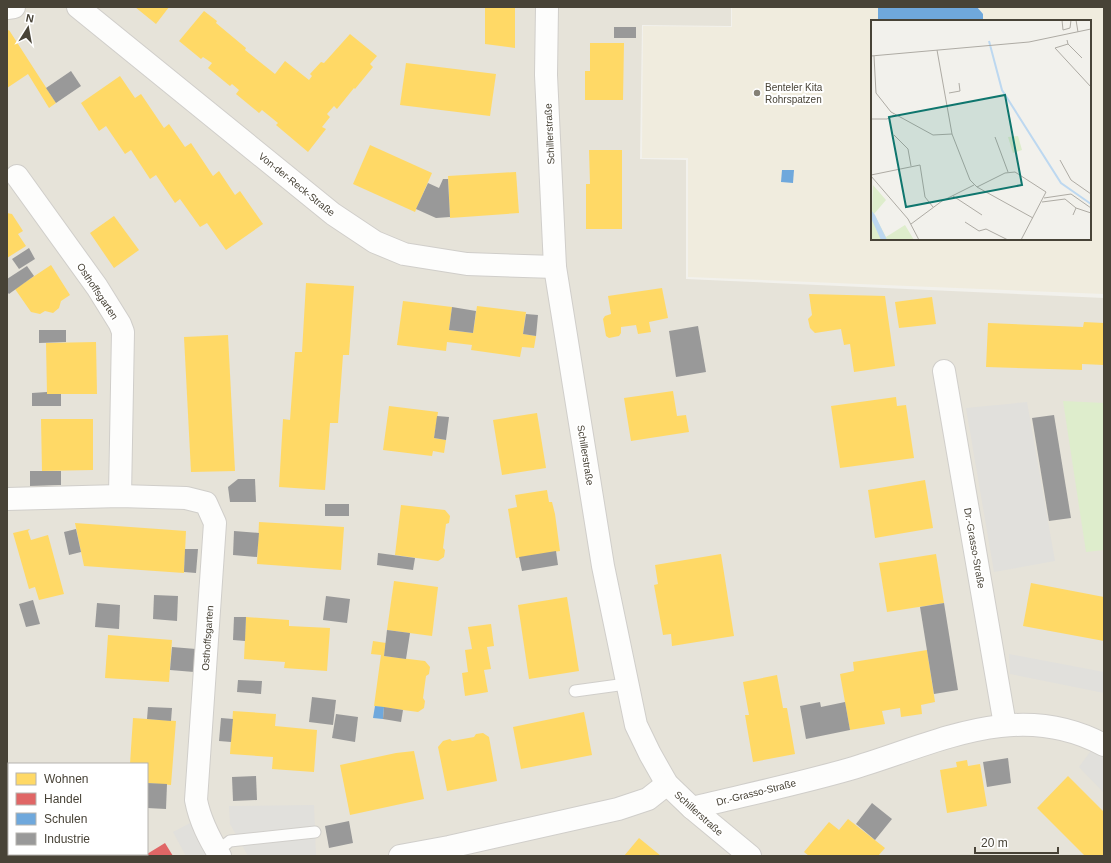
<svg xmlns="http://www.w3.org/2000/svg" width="1111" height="863" viewBox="0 0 1111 863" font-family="Helvetica,sans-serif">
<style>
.residential{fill:#e6e3d9;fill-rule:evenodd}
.education{fill:#f0ecde;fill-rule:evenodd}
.green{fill:#deedcc}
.parking{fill:#e1e0dc}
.homes{fill:#ffd966}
.shops{fill:#e06666}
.schools{fill:#6fa8dc}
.industry{fill:#999}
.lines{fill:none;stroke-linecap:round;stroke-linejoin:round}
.service-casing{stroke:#d0ceca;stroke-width:13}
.minor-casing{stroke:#d0ceca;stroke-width:24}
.service{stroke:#fdfdfc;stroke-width:11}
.minor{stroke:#fdfdfc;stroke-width:22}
.poi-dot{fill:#848076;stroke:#fff;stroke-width:1.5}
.labels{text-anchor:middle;stroke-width:4;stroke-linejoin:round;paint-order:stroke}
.poi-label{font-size:10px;fill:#484337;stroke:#fff;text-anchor:start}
.street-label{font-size:10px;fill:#484337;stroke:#fff}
.inset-river{fill:none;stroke:#bdd8f0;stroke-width:2}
.inset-road{fill:none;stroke:#aeaba4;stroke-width:1}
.view{fill:#0f766e;fill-opacity:0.15;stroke:#0f766e;stroke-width:2}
.inset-edge{fill:none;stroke:#484337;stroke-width:2}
</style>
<rect width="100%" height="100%" fill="#f2f1ec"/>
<path class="residential" d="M7 7H731V26L642 25 640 159 686 160V279L1104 298V856H7ZM9 764H147V854H9Z"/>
<path class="education" d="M732 7H1104V294L688 277V158H642L643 26 732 27ZM872 21H1090V239H872Z"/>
<path class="green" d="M1063 401 1104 403V550L1086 552Z"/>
<g class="parking">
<path d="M1027 402 1055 561 994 572 966 408Z"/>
<path d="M1009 654 1104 672V693L1010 674Z"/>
<path d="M1093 748 1104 754V793L1079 767Z"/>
<path d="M314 805 316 856H248L230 824 229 806Z"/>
<path d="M190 823 209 856H186L173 832Z"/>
</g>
<g class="homes">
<path d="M135 7H169L156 24Z"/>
<path d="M485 7H515V48L485 44Z"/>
<path d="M204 11 217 21 216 23 246 48 245 50 275 74 285 61 309 80 312 76 310 74 321 62 324 63 350 34 377 56 370 64 373 67 355 89 354 88 337 109 334 106 327 114 330 117 322 127 326 129 308 152 276 125 278 123 262 110 259 113 236 94 239 90 232 84 230 86 208 68 212 63 203 57 201 59 179 41Z"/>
<path d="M9 30 56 103 49 108 28 74 7 88V31Z"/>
<path d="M590 43H624L623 100H585V71H590Z"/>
<path d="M406 63 496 74 490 116 400 105Z"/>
<path d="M120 76 135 98 141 94 164 128 169 124 185 147 191 143 213 176 219 171 235 195 240 191 263 224 226 250 207 223 200 227 180 199 175 203 156 175 150 179 131 150 125 154 106 126 99 131 81 103Z"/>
<path d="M370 145 432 173 415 212 353 184Z"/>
<path d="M589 150H622V229H586V184H590Z"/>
<path d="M516 172 519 213 450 218 448 176Z"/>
<path d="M7 213 12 214 23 231 18 234 26 246 7 258Z"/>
<path d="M114 216 139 250 114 268 90 233Z"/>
<path d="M51 265 70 295 61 301 59 308 53 313 45 311 40 314 31 312 15 289Z"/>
<path d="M306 283 354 286 349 355H343L338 423H330L325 490 279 487 283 419 290 420 295 352H302Z"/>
<path d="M662 288 668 318 649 322 651 332 638 334 636 325 621 327V333L619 336 609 338 606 336 603 319 605 316 611 314 608 296Z"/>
<path d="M809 294 885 296 895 366 854 372 850 344 844 345 841 329 815 333 810 328 808 319 812 315Z"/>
<path d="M932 297 936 324 899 328 895 302Z"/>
<path d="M403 301 452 307 449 330 473 333 477 306 526 312 523 334 536 336 534 348 522 347 520 357 471 350 472 345 447 342 446 351 397 345Z"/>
<path d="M1084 322 1104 323V365L1082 364V370L986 367 988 323 1083 327Z"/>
<path d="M228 335 235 471 191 472 184 337Z"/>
<path d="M96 342 97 394H47L46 343Z"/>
<path d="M673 391 677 416 686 415 689 432 631 441 624 398Z"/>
<path d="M896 397 897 406 906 405 914 458 840 468 831 406Z"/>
<path d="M389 406 438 412 434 438 446 440 444 453 433 451 432 456 383 450Z"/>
<path d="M537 413 546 468 502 475 493 420Z"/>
<path d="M41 419H93V470L42 471Z"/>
<path d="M925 480 933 528 875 538 868 490Z"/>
<path d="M547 490 549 502H552L555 514 560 551 516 558 508 509 517 507 515 495Z"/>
<path d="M401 505 445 510 450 516 449 523 446 524 443 548 445 550 444 557 438 561 395 555Z"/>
<path d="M259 522 344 527 341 570 257 564Z"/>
<path d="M75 523 186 531 184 573 84 566Z"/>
<path d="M30 529 28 531 31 540 48 535 64 594 39 600 35 587 29 589 13 533Z"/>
<path d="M721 554 734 636 672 646 671 634 663 635 654 585 658 584 655 565Z"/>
<path d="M936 554 944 603 887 612 879 563Z"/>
<path d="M394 581 438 587 432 636 387 630Z"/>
<path d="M1031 583 1104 597V641L1023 626Z"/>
<path d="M567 597 579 671 529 679 518 605Z"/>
<path d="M246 617 289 620V626L330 628 327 671 284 668 285 662 244 659Z"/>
<path d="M491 624 494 646 487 647 491 669 484 670 488 692 465 696 462 673 468 672 465 650 472 649 468 627Z"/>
<path d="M108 635 172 640 169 682 105 678Z"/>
<path d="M373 641 386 643 384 656 425 661 430 667 429 674 426 676 423 698 425 701 424 708 418 712 374 706 381 655 371 654Z"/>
<path d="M927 650 935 702 921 705 922 714 901 717 900 708 882 711 885 724 850 730 840 674 854 671 853 662Z"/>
<path d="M777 675 783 708H787L795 754 753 762 745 715H749L743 682Z"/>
<path d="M233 711 276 714 275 726 317 730 314 772 272 769 273 757 230 754Z"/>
<path d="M584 712 592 755 521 769 513 727Z"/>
<path d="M133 718 176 721 171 785 147 783V764H130Z"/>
<path d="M483 733 489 737 497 781 447 791 438 747 443 741 450 739 452 741 474 737 476 734Z"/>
<path d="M414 751 424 799 350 815 340 765 396 753Z"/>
<path d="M967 760 968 766 980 764 987 806 947 813 940 770 957 767 956 762Z"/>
<path d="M1068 776 1104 812V856H1085L1037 808Z"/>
<path d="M848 819 885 848 878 856H809L804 852 829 822 839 830Z"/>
<path d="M639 838 661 856H624Z"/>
</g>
<g class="shops">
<path d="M165 843 173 856H142L147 854Z"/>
<path d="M45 854H67L68 856H42Z"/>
</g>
<g class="schools">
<path d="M878 7H977L983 14V21H878Z"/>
<path d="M782 170H794L793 183 781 182Z"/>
<path d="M375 706 384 707 383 719 373 718Z"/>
</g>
<g class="industry">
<rect x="614" y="27" width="22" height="11"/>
<path d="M71 71 81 86 56 103 46 88Z"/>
<path d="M443 179H448L450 217 436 218 416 209 428 183 439 188Z"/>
<path d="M29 248 35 259 19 269 12 259Z"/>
<path d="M27 266 34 276 9 294 7 292V279Z"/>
<path d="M452 307 476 311 473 333 449 330Z"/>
<path d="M526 314 538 315 536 336 523 334Z"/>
<path d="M698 326 706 372 676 377 669 331Z"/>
<path d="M39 330H66V342L39 343Z"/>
<path d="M47 392V394H61V406H32V393Z"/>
<path d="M1054 415 1071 518 1049 521 1032 418Z"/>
<path d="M437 416 449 417 446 440 434 438Z"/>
<path d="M30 471H61V485L30 486Z"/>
<path d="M238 479H255L256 502H230L228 487Z"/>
<rect x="325" y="504" width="24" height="12"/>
<path d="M76 529 81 552 69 555 64 532Z"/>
<path d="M234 531 259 533 257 557 233 555Z"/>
<path d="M185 549H198L196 573 184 572Z"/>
<path d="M556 551 558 565 522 571 519 557Z"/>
<path d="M378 553 415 558 413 570 377 565Z"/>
<path d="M154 595 178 596 177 621 153 619Z"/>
<path d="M326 596 350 599 347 623 323 620Z"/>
<path d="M33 600 40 624 26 627 19 604Z"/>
<path d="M97 603 120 605 119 629 95 627Z"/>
<path d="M944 603 958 690 934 694 920 607Z"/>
<path d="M234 617H246L245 641 233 640Z"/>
<path d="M387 630 410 633 406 659 384 656Z"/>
<path d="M172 647 196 649 194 672 170 670Z"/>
<path d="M238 680 262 681 261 694 237 692Z"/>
<path d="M312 697 336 700 333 725 309 722Z"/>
<path d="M820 702 821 707 845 702 850 730 806 739 800 706Z"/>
<path d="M148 707 172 708 171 721 147 719Z"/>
<path d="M384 707 403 710 401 722 383 719Z"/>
<path d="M336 714 358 717 355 742 332 738Z"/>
<path d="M221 718 233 719 231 742 219 741Z"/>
<path d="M1008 758 1011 783 987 787 983 762Z"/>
<path d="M256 776 257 800 233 801 232 777Z"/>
<path d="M147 783 167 784 166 809 147 808Z"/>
<path d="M872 803 892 819 875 840 856 824Z"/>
<path d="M349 821 353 843 329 848 325 826Z"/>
</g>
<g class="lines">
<g class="service-casing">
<g id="service">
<path d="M575 691 626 684"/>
<path d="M217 851 230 841 315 832"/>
</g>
</g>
<g class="minor-casing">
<g id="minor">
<path d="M78 7 333 214 375 242 404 254 467 264 555 267"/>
<path d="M547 7 546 75 555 267 603 566 636 725 650 754 667 784 692 808 750 856"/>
<path d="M7 8 14 7"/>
<path d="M17 176 97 287 120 324 123 332 120 496"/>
<path d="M944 371 1005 725"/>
<path d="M7 499 120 496 186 498 206 503 215 523 196 800C200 821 209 838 220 856"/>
<path d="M692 808C745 795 798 784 850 769 935 744 1017 698 1104 745"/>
<path d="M400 856 449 847 618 809 648 799 667 784"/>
</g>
</g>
<use href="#service" class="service"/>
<use href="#minor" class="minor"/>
</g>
<circle class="poi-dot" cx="757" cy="93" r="4"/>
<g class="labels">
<g class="poi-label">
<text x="765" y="91">Benteler Kita<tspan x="765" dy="12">Rohrspatzen</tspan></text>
</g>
<g class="street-label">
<text transform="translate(549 134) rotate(-93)" y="4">Schillerstraße</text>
<text transform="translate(297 184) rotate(39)" y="4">Von-der-Reck-Straße</text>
<text transform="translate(98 291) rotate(56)" y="4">Osthoffsgarten</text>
<text transform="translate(586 455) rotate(81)" y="4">Schillerstraße</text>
<text transform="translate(975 548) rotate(80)" y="4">Dr.-Grasso-Straße</text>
<text transform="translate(207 638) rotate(-86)" y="4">Osthoffsgarten</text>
<text transform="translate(756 792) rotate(-14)" y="4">Dr.-Grasso-Straße</text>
<text transform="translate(699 813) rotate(42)" y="4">Schillerstraße</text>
</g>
</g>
<g transform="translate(871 20)">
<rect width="220" height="220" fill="#f2f1ec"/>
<path d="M147 116 151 130 142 133 137 117ZM2 165 15 180 3 194 15 217 34 205 43 220H0Z" fill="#deedcc"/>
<path d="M0 190 4 195 16 220H10L0 198Z" fill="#bdd8f0"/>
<path class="inset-river" d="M118 21 131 70 190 163 220 184"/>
<path class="inset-road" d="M191 0 192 10 199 8 200 0M205 0 207 12M196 20 197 24 184 28 220 67M197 24 211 38M66 30 81 114 99 160 106 167 162 198M0 36 158 22 220 9M3 36 5 73 20 92 62 115 81 114M78 73 89 71 88 63M0 99H16L23 95M23 115 37 129 40 146M124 117 137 152M189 140 200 160 220 174M0 155 49 145 54 177 62 187M0 156 37 199 48 220M106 167 134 153 144 152 175 172 150 220M82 176 111 195M173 178 200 174 220 188M171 182 194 179 205 188 202 195M205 188 220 193M94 202 108 211 115 209 137 220M40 204 71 181 103 165"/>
<path class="view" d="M134 75 151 165 35 187 18 97Z"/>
<rect width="220" height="220" class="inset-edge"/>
</g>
<rect width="1111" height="863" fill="none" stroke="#484337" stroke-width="16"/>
<rect x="8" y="763" width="140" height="92" fill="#ffffff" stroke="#b6b4af"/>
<rect x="16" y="773" width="20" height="12" fill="#ffd966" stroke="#b6b4af"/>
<text x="44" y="783" font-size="12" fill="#484337">Wohnen</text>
<rect x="16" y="793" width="20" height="12" fill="#e06666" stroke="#b6b4af"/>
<text x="44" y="803" font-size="12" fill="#484337">Handel</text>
<rect x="16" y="813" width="20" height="12" fill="#6fa8dc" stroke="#b6b4af"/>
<text x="44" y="823" font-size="12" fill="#484337">Schulen</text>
<rect x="16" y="833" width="20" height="12" fill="#999999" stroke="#b6b4af"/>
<text x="44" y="843" font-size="12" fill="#484337">Industrie</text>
<g transform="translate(28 28) rotate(11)" stroke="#ffffff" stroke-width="3" paint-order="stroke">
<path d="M0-3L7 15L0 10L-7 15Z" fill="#484337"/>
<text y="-6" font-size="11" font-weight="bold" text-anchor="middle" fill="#484337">N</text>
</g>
<path d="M975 847v6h83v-6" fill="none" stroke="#484337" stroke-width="2"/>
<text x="981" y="847" font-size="12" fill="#484337" stroke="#ffffff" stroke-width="3" paint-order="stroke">20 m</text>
</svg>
